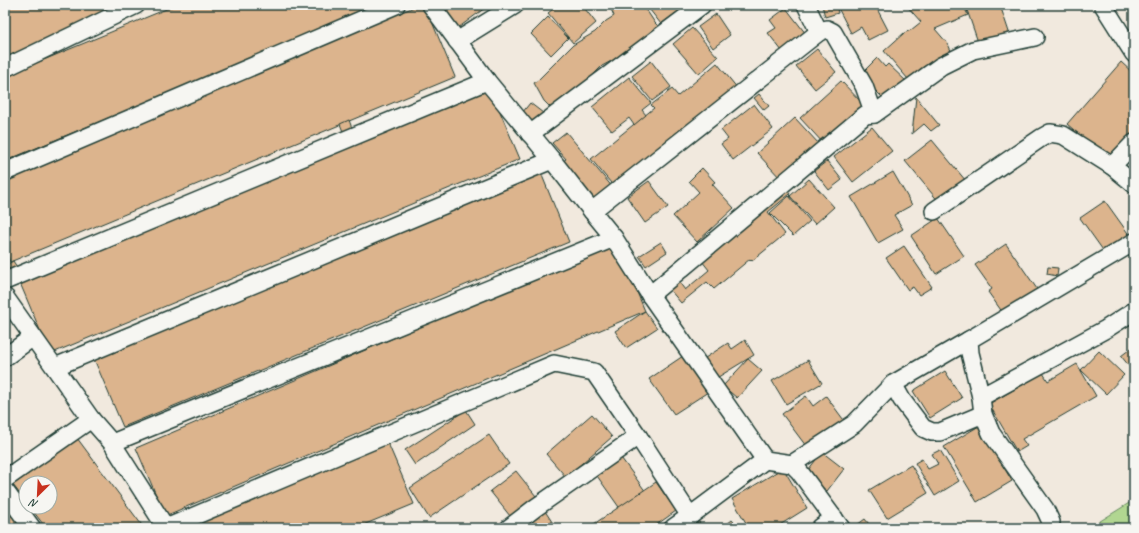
<svg xmlns="http://www.w3.org/2000/svg" width="1139" height="533" viewBox="0 0 1139 533" font-family="Caveat,sans-serif">
<style>
.green{fill:#b1d691;stroke:#688a62}
.building{fill:#dcb48d;stroke:#1f3d34}
.lines{fill:none;stroke-linecap:round;stroke-linejoin:round}
.street-casing{stroke:#1f3d34;stroke-width:20}
.street{stroke:#f6f6f2;stroke-width:17}
</style>
<rect width="100%" height="100%" fill="#f1e9de"/>
<filter id="ink" filterUnits="userSpaceOnUse"><feTurbulence type="fractalNoise" baseFrequency=".025" numOctaves="2"/><feDisplacementMap in="SourceGraphic" scale="8" xChannelSelector="R" yChannelSelector="G"/><feConvolveMatrix kernelMatrix="1 2 1 2 8 2 1 2 1" color-interpolation-filters="sRGB"/></filter>
<g filter="url(#ink)">
<path class="green" d="M1134 500V528H1089Z"/>
<g class="building">
<path d="M5 5H117L5 59Z"/>
<path d="M176 5H380L5 161V76Z"/>
<path d="M419 5H425L455 77 10 262 5 249V177Z"/>
<path d="M440 5H489L458 28Z"/>
<path d="M558 5H582L596 23 573 43 548 13Z"/>
<path d="M615 5H643L655 23 662 30 645 43 602 66 556 113 544 101 534 83 538 80 573 45 595 32 606 21 614 16 611 9Z"/>
<path d="M646 5H683L684 7 661 24Z"/>
<path d="M822 5H836L838 13 825 17Z"/>
<path d="M839 5H875L888 30 868 40 861 27 851 33 837 6Z"/>
<path d="M906 5H963L968 15 935 29 948 44 952 53 923 67 908 79 884 51 904 33 911 30 921 22Z"/>
<path d="M983 5H1000L1010 35 979 45 967 10Z"/>
<path d="M786 8 806 34 782 51 768 33 776 28 770 20Z"/>
<path d="M716 14 730 35 713 48 698 27Z"/>
<path d="M548 17 568 38 551 55 531 34Z"/>
<path d="M692 28 718 57 699 74 673 44Z"/>
<path d="M817 49 836 72 815 89 796 66Z"/>
<path d="M877 58 885 67 888 64 907 82 887 102 860 75Z"/>
<path d="M651 61 671 87 652 101 632 76Z"/>
<path d="M1121 62 1134 74V133L1110 161 1067 124Z"/>
<path d="M717 63 738 89 616 189 591 159 654 108 651 105 672 89 678 96Z"/>
<path d="M629 77 651 103 642 110 646 115 634 125 629 118 612 131 592 107Z"/>
<path d="M841 81 865 106 824 144 800 118Z"/>
<path d="M490 88 520 159 50 354 20 283Z"/>
<path d="M759 94 769 106 764 110 754 98Z"/>
<path d="M916 97 939 125 931 131 924 124 912 134Z"/>
<path d="M530 103 543 113 535 123 522 113Z"/>
<path d="M754 104 773 129 733 160 721 144 728 139 721 130Z"/>
<path d="M795 118 819 144 781 179 757 153Z"/>
<path d="M349 120 353 131 344 134 340 124Z"/>
<path d="M872 127 892 151 853 182 834 157Z"/>
<path d="M566 132 614 189 597 203 562 162 566 159 552 143Z"/>
<path d="M932 140 966 181 939 202 905 161Z"/>
<path d="M827 161 842 180 829 190 814 171Z"/>
<path d="M702 168 715 182 712 184 734 208 697 242 673 216 699 192 689 181Z"/>
<path d="M893 172 912 205 894 215 903 229 878 243 851 197Z"/>
<path d="M541 173 569 242 123 427 94 359Z"/>
<path d="M809 179 834 207 815 224 790 196Z"/>
<path d="M649 181 668 207 645 223 627 197Z"/>
<path d="M784 186 790 194 768 212 785 234 752 261 750 259 714 289 707 282 681 303 670 290 679 282 685 290 709 270 698 256Z"/>
<path d="M789 196 810 221 793 236 770 213Z"/>
<path d="M1105 201 1130 236 1105 253 1080 218Z"/>
<path d="M938 218 964 256 936 274 911 236Z"/>
<path d="M661 242 667 252 646 266 639 256Z"/>
<path d="M616 243 645 311 165 516 136 448Z"/>
<path d="M1006 244 1037 289 1003 313 988 292 992 289 975 265Z"/>
<path d="M904 246 932 287 919 295 913 287 908 290 886 258Z"/>
<path d="M13 261 19 270 12 274 6 265Z"/>
<path d="M1048 267 1058 268 1057 276 1047 274Z"/>
<path d="M645 311 657 328 626 348 615 331Z"/>
<path d="M745 340 754 355 715 379 702 360 728 343 732 349Z"/>
<path d="M1134 346V372L1121 356Z"/>
<path d="M1099 351 1124 375 1106 394 1081 370Z"/>
<path d="M683 356 708 392 674 414 649 379Z"/>
<path d="M748 359 762 371 737 398 723 386Z"/>
<path d="M808 360 822 383 786 404 772 381Z"/>
<path d="M1077 364 1096 396 1022 439 1027 446 1017 452 989 404 1043 373 1048 381Z"/>
<path d="M945 371 962 398 930 418 913 391Z"/>
<path d="M806 396 813 406 826 396 846 423 809 450 782 414Z"/>
<path d="M1134 409V419L1130 412Z"/>
<path d="M466 410 475 424 415 465 405 450Z"/>
<path d="M592 414 612 437 566 477 546 454Z"/>
<path d="M979 426 1012 481 977 502 944 447Z"/>
<path d="M489 435 509 464 429 518 410 488Z"/>
<path d="M77 438 144 528H46L30 507H50V483H26V502L13 485Z"/>
<path d="M387 441 414 504 356 528H199L196 521Z"/>
<path d="M940 450 959 481 935 496 915 463 922 459 928 469 938 464 932 454Z"/>
<path d="M822 452 844 469 827 491 805 474Z"/>
<path d="M619 455 646 492 621 510 595 473Z"/>
<path d="M911 465 928 493 887 518 869 490Z"/>
<path d="M783 468 807 508 775 528H749L732 499Z"/>
<path d="M516 471 540 501 514 521 490 491Z"/>
<path d="M656 482 676 511 652 528H588Z"/>
<path d="M5 508 22 528H5Z"/>
<path d="M543 508 556 528H513Z"/>
<path d="M697 519 703 528H683Z"/>
<path d="M865 519 872 528H853Z"/>
<path d="M732 520 739 528H722Z"/>
</g>
<g class="lines">
<g class="street-casing">
<g id="street">
<path d="M431 5 487 81 552 160 592 211 614 238 650 295 765 460"/>
<path d="M806 5 819 32"/>
<path d="M1103 5 1134 54"/>
<path d="M457 41 515 5"/>
<path d="M5 68 136 5"/>
<path d="M874 114 941 66 973 50 1035 37"/>
<path d="M530 134 702 5"/>
<path d="M1134 143 1112 166 1134 184"/>
<path d="M5 172 396 5"/>
<path d="M592 211 819 32 827 29 833 32 864 86 874 114 865 115 650 295"/>
<path d="M934 211 1041 138 1050 133 1063 135 1112 166"/>
<path d="M5 281 487 81"/>
<path d="M5 297 91 419 112 443 166 528"/>
<path d="M5 357 33 337"/>
<path d="M55 367 552 160"/>
<path d="M893 384 902 400 923 428 932 432H940L983 414"/>
<path d="M981 397 970 353 969 340 1134 242"/>
<path d="M112 443 614 238"/>
<path d="M792 464 854 424 893 384 969 340"/>
<path d="M5 479 91 419"/>
<path d="M5 491 32 528"/>
<path d="M166 528 554 364 594 372 638 436 690 516 765 460 792 464 799 471 841 528"/>
<path d="M509 528 535 508 638 436"/>
<path d="M673 528 690 516"/>
<path d="M820 528 834 518"/>
<path d="M1050 528 1051 522 1045 509 991 433 983 414 981 397 1106 329 1134 311"/>
</g>
</g>
<use href="#street" class="street"/>
</g>
</g>
<rect width="1139" height="533" fill="none" stroke="#f6f6f2" stroke-width="20"/>
<rect x="10" y="10" width="1119" height="513" fill="none" stroke="#1f3d34" stroke-width="1.5" filter="url(#ink)"/>
<g transform="translate(38 495) rotate(204)"><circle r="19" fill="#f6f6f2" stroke="#a0aca6"/>
<path d="M0-3L7 15L0 10L-7 15Z" fill="#c8321e"/>
<text y="-6" font-size="11" font-weight="bold" text-anchor="middle" fill="#1f3d34">N</text>
</g>
</svg>
